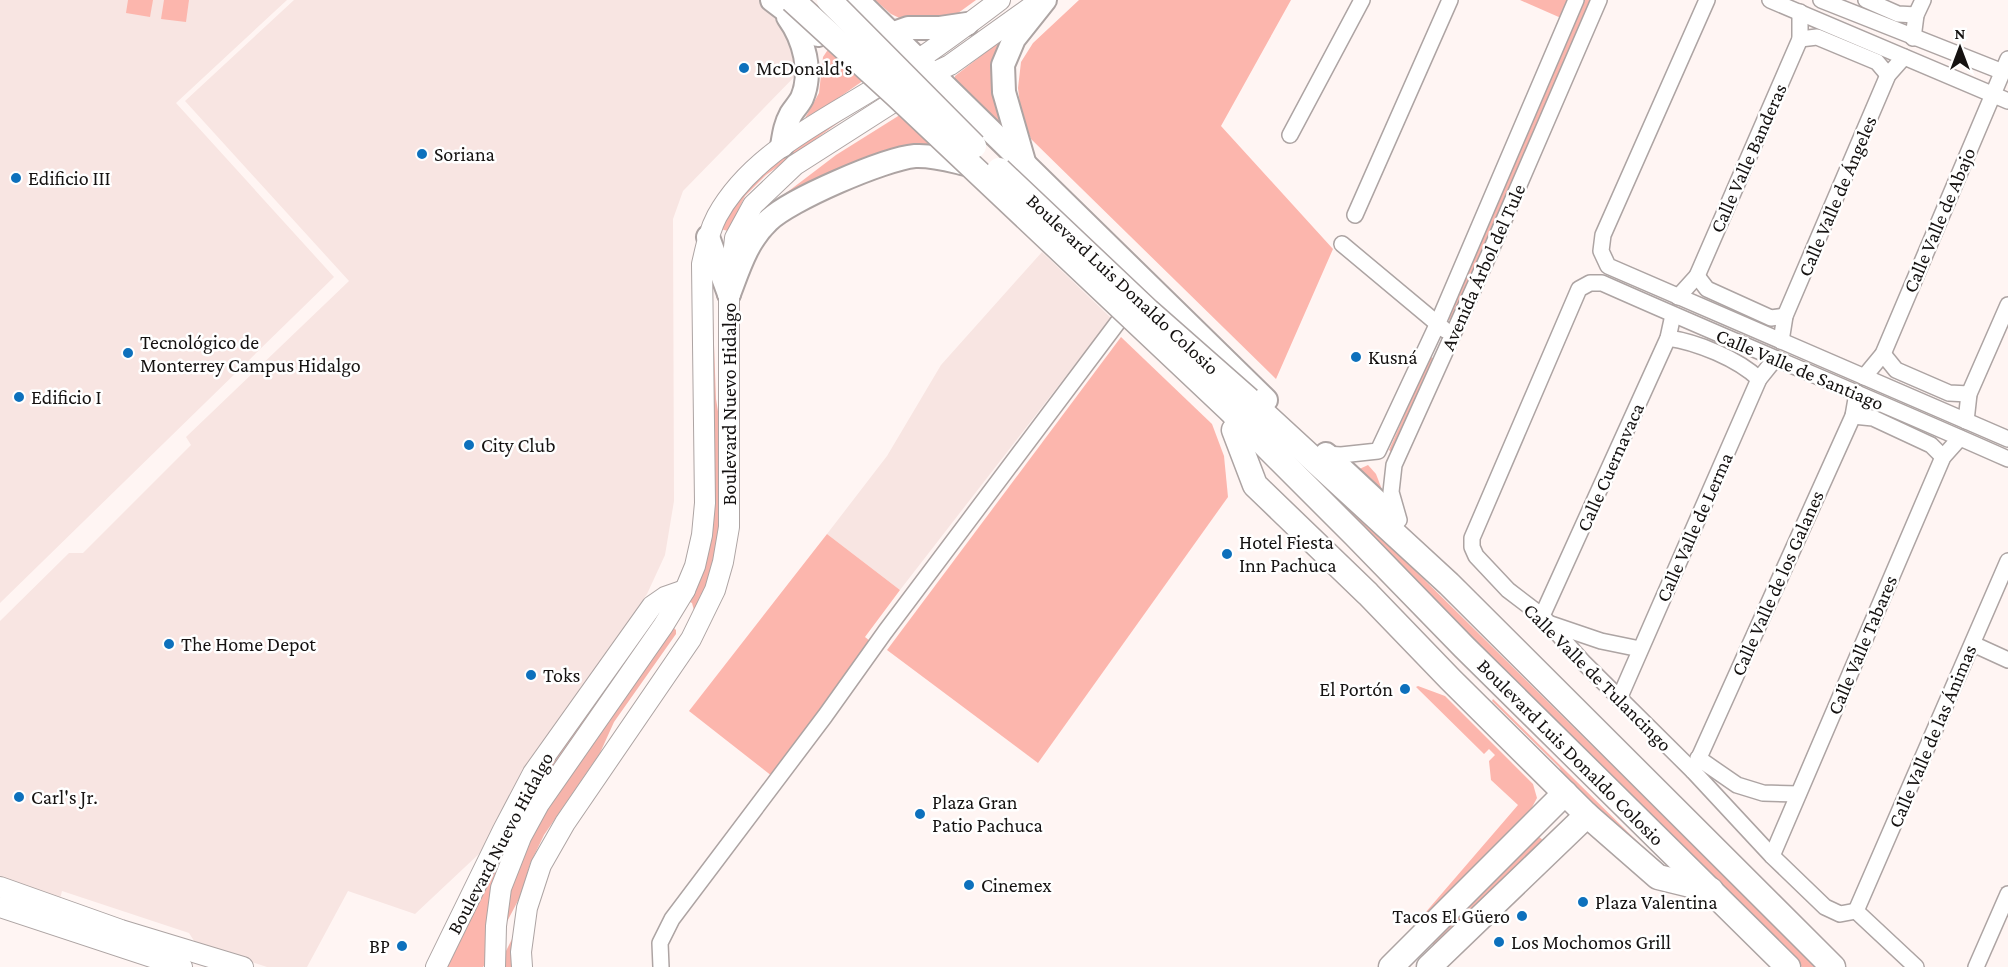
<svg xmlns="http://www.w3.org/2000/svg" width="2008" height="967" viewBox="0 0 2008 967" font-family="'Crimson Pro',serif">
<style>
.built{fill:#f8e5e2}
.green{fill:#fcb6ad}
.forest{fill:#f6b4ab}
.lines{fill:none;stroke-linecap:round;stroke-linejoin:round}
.minor-casing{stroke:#ada4a3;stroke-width:18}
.tertiary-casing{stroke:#ada4a3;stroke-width:22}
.secondary-casing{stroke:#ada4a3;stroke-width:26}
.primary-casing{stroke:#ada4a3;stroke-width:27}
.minor{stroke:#fff;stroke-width:15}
.tertiary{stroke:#fff;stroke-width:20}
.secondary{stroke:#fff;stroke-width:22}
.primary{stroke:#fff;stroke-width:24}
.primary-bridge-casing{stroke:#ada4a3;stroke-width:27;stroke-linecap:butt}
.primary-bridge{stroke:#fff;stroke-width:24}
.poi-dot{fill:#0d70bc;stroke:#fff;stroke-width:2}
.labels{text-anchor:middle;stroke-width:5;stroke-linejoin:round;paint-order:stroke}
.poi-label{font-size:20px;fill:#151211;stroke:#fff;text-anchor:start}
.street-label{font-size:20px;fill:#151211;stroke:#fff}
</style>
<rect width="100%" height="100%" fill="#fff5f3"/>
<g class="built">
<path d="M0 0H287L176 103 334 277 0 603Z"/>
<path d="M294 0H763L784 21 800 71 683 191 673 219 674 501 665 555 647 594 536 757 481 852 415 914 348 891 307 967H267L196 944 189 933 62 891 60 899 0 879V621L69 553H83L191 445 186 437 349 281 185 101Z"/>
<path d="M1042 252 1111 318 900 590 827 534 887 456 941 365Z"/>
</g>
<g class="green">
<path d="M128 0H153L150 17 126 13Z"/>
<path d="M164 0H189L186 22 161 19Z"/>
<path d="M875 0H976L954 16 908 22 891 14Z"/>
<path d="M1079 0H1291L1221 126 1333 249 1276 379 1031 139 1021 113 1018 88 1021 62 1033 43Z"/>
<path d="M1520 0H1570L1561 18Z"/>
<path d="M1585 0H1592L1453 322 1446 318Z"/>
<path d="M1008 35V131L955 80V76Z"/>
<path d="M829 48 867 78 831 103 805 118 819 93 823 57Z"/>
<path d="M874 97 766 175 745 196 728 231 717 228 741 193 769 167Z"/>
<path d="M903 113 943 151 750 229 773 203 836 155Z"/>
<path d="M1121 337 1212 424 1224 456 1228 497 1038 763 887 650Z"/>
<path d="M1430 357 1436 359 1394 454 1389 450Z"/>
<path d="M1270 432 1377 533 1816 967H1802L1370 539Z"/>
<path d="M1368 465 1376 474 1386 500 1353 472Z"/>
<path d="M827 534 900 590 865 637 876 646 777 780 689 711Z"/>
<path d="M652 617 659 619 546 778V771Z"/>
<path d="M1418 686 1445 696 1533 784 1537 798 1530 811 1427 914 1425 913 1518 805 1491 780 1489 761 1495 755 1489 749 1484 754 1416 687Z"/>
<path d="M1493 699 1644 848 1642 849 1566 779 1559 767 1492 701Z"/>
<path d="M1538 836 1544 841 1437 948 1431 943Z"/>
<path d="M497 865 500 868 487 961 483 967H441Z"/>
</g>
<g class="forest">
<path d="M709 291H712L716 399 723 442 719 555 695 614 692 603 686 600 696 579Z"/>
<path d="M673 627 676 630V634L614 722 600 753 544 835 530 864 521 895 501 933 505 900 533 827Z"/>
<path d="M515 933 514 967H501V961Z"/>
</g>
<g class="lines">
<g class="minor-casing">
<g id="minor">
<path d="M1707 0 1603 235 1601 251 1608 266 2008 439"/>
<path d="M1770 0 2008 101"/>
<path d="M1821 0 2003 72"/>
<path d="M1866 0 1898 14 1916 15"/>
<path d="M1913 38 1916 15 1923 0"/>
<path d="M1800 39 1817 37 1877 62 1888 75"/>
<path d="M1290 135 1362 0"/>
<path d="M1355 215 1450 0"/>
<path d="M1342 244 1445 330"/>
<path d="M1697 276 1707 289 1771 318 1785 316"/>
<path d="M1678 297 1697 276 1800 39V12"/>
<path d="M1668 338C1697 342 1738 359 1759 379"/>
<path d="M1781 341 1785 316 1888 75 1904 57"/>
<path d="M1883 354 1896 370 1949 393 1969 394"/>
<path d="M1864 377 1883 354 2008 59"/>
<path d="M1853 416 1873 418 1931 445 1943 457"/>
<path d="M1966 421 1969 394 2008 305"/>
<path d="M1325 454 1341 455 1378 451 1437 325 1576 0"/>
<path d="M1399 520 1391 492 1394 465 1491 250 1599 0"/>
<path d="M1542 616 1668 338 1673 315"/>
<path d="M1551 624 1601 641 1640 649"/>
<path d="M1973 644 2008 660"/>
<path d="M1619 699 1759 379 1775 359"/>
<path d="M1698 758 1737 785 1763 793 1798 794"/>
<path d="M1693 771 1853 416 1857 393"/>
<path d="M1772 856 1943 457 1960 438"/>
<path d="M1856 911 1840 914 1825 907 1772 856 1693 771 1583 662 1542 616 1508 590 1476 556 1472 547V538L1579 289 1590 283H1602C1737 343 1873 399 2008 459"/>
<path d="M1856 911 2008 561"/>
<path d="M1856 911 1916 967"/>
<path d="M661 967 660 943 672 919 825 716 885 632 1121 318"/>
<path d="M1976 967 2008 894"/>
</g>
</g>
<g class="tertiary-casing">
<g id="tertiary">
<path d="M0 887 121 930 243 967"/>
<path d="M0 907 182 967"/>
<path d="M436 967 503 830 533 773 652 606 665 597 685 590"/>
<path d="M495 967 496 926 501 888 521 837 539 804 663 626 685 590 695 566 702 535 705 503 702 264C706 247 709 231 717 216 751 154 823 121 880 85 921 59 962 29 1000 0"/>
<path d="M522 967 521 952 527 908 541 865 565 823 691 639 715 590 723 562 729 527V294L735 238 753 205 795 165 920 85 931 74 950 65 1038 2"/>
</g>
</g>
<g class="secondary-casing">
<g id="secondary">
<path d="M772 0 818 35"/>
<path d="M857 0 1266 400"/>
<path d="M891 34 908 28H940L967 24"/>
<path d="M782 146C784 134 785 125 791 114 794 109 799 104 802 98 813 72 804 39 788 17"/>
<path d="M1025 165 1004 92 1003 65 1014 39 1045 0"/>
<path d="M708 237 729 294"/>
<path d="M729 294C739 268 747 241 768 221 789 200 884 159 915 156 934 155 952 161 970 165"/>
<path d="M1326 454 1385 509 1390 517"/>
</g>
</g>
<g class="primary-casing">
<g id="primary">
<path d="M1249 400 1449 584 1833 967"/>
<path d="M1232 412 1355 535 1464 647 1788 967"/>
<path d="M1234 430 1255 485 1368 594 1450 679 1587 815 1658 877 1711 890"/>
<path d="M1391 967 1565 793"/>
<path d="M1429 967 1587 815"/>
</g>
</g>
<use href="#minor" class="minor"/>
<use href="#tertiary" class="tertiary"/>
<use href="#secondary" class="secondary"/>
<use href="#primary" class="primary"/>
<g class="primary-bridge-casing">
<g id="primary-bridge">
<path d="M792 0 896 95 1232 412"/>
<path d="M829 0 974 146"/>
<path d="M999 170 1148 311 1249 400"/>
</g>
</g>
<use href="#primary-bridge" class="primary-bridge"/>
</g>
<g class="poi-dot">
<circle cx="744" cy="68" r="6"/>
<circle cx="422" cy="154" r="6"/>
<circle cx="16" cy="178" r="6"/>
<circle cx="128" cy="353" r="6"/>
<circle cx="1356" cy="357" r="6"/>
<circle cx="19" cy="397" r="6"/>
<circle cx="469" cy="445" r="6"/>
<circle cx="1227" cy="554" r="6"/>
<circle cx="169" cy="644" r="6"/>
<circle cx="531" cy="675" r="6"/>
<circle cx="1405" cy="689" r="6"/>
<circle cx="19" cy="797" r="6"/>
<circle cx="920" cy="814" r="6"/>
<circle cx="969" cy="885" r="6"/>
<circle cx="1583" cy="902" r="6"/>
<circle cx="1522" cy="916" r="6"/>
<circle cx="1499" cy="942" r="6"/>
<circle cx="402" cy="946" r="6"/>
</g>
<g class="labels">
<g class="poi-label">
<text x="756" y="75">McDonald's</text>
<text x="434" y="161">Soriana</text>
<text x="28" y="185">Edificio III</text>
<text x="140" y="349">Tecnológico de<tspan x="140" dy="23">Monterrey Campus Hidalgo</tspan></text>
<text x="1368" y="364">Kusná</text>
<text x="31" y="404">Edificio I</text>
<text x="481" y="452">City Club</text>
<text x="1239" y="549">Hotel Fiesta<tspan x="1239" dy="23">Inn Pachuca</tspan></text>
<text x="181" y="651">The Home Depot</text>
<text x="543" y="682">Toks</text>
<text x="1393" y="696" text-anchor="end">El Portón</text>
<text x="31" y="804">Carl's Jr.</text>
<text x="932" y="809">Plaza Gran<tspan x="932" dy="23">Patio Pachuca</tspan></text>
<text x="981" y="892">Cinemex</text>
<text x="1595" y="909">Plaza Valentina</text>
<text x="1510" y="923" text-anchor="end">Tacos El Güero</text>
<text x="1511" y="949">Los Mochomos Grill</text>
<text x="390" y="953" text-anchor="end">BP</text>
</g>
<g class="street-label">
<text transform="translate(1748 158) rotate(-66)" y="7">Calle Valle Banderas</text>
<text transform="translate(1837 196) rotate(-67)" y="7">Calle Valle de Ángeles</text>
<text transform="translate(1939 220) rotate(-67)" y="7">Calle Valle de Abajo</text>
<text transform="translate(1483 267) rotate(-66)" y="7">Avenida Árbol del Tule</text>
<text transform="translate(1123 284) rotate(43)" y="7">Boulevard Luis Donaldo Colosio</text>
<text transform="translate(1800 369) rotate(23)" y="7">Calle Valle de Santiago</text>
<text transform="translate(729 404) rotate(-90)" y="7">Boulevard Nuevo Hidalgo</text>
<text transform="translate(1610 467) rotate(-66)" y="7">Calle Cuernavaca</text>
<text transform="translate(1694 527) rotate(-66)" y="7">Calle Valle de Lerma</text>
<text transform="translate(1777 583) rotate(-66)" y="7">Calle Valle de los Galanes</text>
<text transform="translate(1862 645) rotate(-67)" y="7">Calle Valle Tabares</text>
<text transform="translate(1598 677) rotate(45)" y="7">Calle Valle de Tulancingo</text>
<text transform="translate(1932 736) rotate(-67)" y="7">Calle Valle de las Ánimas</text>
<text transform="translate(1571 752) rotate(45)" y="7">Boulevard Luis Donaldo Colosio</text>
<text transform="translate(500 843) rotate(-62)" y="7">Boulevard Nuevo Hidalgo</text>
</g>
</g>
<g transform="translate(1960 48)" stroke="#ffffff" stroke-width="4.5" paint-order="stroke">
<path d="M0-4.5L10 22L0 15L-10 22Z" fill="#151211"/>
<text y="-9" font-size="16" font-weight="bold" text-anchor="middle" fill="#151211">N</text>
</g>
</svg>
